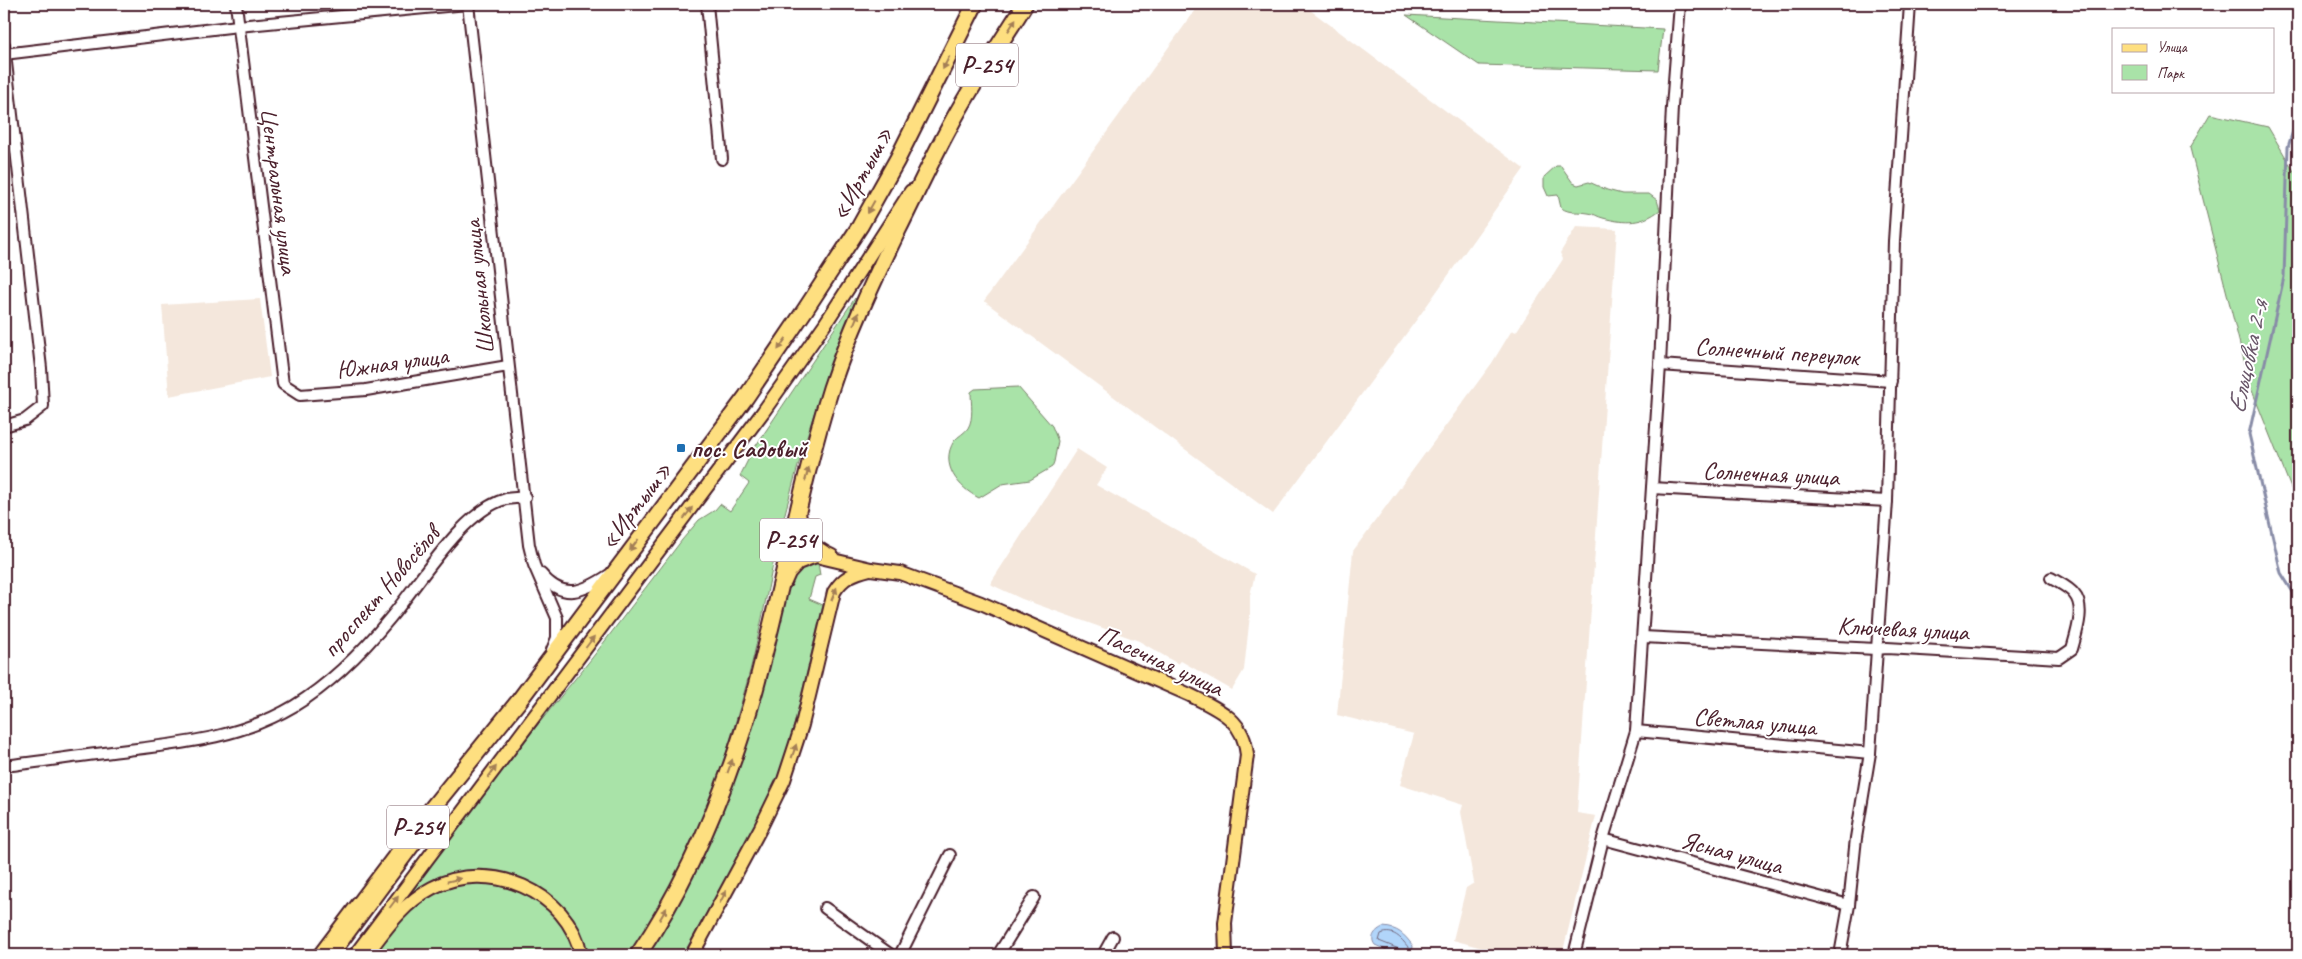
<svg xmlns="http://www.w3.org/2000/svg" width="2302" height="959" viewBox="0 0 2302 959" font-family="Caveat,sans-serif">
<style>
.built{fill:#f4e7dc}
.green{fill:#a9e3a8;stroke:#7a816a}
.water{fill:#b1d5fa;stroke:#888ca7}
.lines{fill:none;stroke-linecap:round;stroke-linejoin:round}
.shore{stroke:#73687e;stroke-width:1}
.stream{stroke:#888ca7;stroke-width:3}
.minor-casing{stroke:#4a1f2b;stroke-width:14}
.major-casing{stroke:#4a1f2b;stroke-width:16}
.highway-casing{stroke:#4a1f2b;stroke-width:19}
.minor{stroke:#fff;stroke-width:10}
.major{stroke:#fedf80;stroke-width:12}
.highway{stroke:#fedf80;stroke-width:15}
.oneway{fill:#a47f56}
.poi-dot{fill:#1f6fb2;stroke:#fff;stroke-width:2}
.labels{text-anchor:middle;stroke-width:4;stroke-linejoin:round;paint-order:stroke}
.shield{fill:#fff;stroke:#80626b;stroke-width:1}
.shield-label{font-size:24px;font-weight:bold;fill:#4a1f2b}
.street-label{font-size:25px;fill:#4a1f2b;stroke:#fff}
.poi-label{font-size:25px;font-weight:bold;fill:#4a1f2b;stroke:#fff;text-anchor:start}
.water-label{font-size:26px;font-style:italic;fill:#695669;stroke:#fff}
</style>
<rect width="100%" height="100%" fill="#fff"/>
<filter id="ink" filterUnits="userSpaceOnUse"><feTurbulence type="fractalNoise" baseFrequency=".02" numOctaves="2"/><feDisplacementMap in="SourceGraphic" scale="10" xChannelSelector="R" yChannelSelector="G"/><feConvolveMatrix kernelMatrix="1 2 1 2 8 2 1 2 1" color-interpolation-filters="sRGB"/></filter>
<g filter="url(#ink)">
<g class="built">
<path d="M1200 4H1302L1524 169 1420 315 1273 514 984 301Z"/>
<path d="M1576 227 1617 229 1577 813 1596 816 1562 955H1499L1497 952 1453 940 1466 888 1474 883 1461 812 1463 805 1400 785 1414 734 1337 715 1353 551 1492 363 1512 330 1516 332 1563 259 1560 253Z"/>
<path d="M260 299 270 377 169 396 162 305Z"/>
<path d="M1077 449 1107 468 1096 485 1255 574 1250 595V615L1244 670 1232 690 1181 661 1178 664 1139 641 1022 599 990 584Z"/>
</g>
<g class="green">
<path d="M1406 15 1663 29 1658 70 1479 65Z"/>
<path d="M2210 114 2268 127 2298 178V506L2251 388 2190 148Z"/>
<path d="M1556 166H1561L1573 183 1578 185 1589 182 1607 190 1622 194H1649L1657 200 1660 210C1642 224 1626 224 1603 218 1598 217 1593 213 1588 213 1577 211 1571 214 1561 208L1558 195 1548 196 1544 187V177Z"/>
<path d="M855 298 856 299C824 377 799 456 779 537 771 571 765 606 757 641 749 679 737 717 726 754 705 826 668 892 630 955H587C583 939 575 924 564 911 526 862 463 857 414 892L412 890 531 733 592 658 682 540 699 520 715 510 720 504 730 511 749 483 740 476 753 450Z"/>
<path d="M1018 387 1052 426 1058 441 1054 462 1052 467 1030 480 1002 484 979 498C959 488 939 465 954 441 958 436 965 433 968 428 974 418 971 403 971 392L975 389Z"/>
<path d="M818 563 820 575 815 577 809 599 823 605 788 750 775 783 749 836 683 955H647L660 934 741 758 756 715 790 582C797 570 804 565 818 563Z"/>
<path d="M479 883C523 887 565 908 575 955H372C406 913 422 888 479 883Z"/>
</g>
<path class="water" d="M1383 927C1398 928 1404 934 1413 946L1412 955H1398L1375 945C1369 937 1376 930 1383 927Z"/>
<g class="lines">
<path class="shore" d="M1401 955 1399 949 1379 941 1381 934C1393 929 1401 938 1408 947L1407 955"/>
<path class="stream" d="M2298 115 2288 147 2284 277 2249 434 2281 573 2298 600"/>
<g class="minor-casing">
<g id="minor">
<path d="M236 4 283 384 300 395 366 390 508 366"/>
<path d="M468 4 529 545 534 565 557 618V638L552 650"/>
<path d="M707 4 722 159"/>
<path d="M4 45 41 368 43 406 25 420 4 426"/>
<path d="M4 54 238 26 467 4"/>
<path d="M1660 365 1891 381"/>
<path d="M1652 488 1887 501"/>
<path d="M541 574C563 601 583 592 609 575"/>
<path d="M1643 637 1876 649 1887 648 2059 658 2072 649C2076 634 2086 607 2074 594 2069 587 2059 583 2051 578"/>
<path d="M1636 731 1870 753"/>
<path d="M4 766C45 761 86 755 128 750 186 743 242 737 294 706 332 683 364 650 391 617 419 584 463 510 506 499 512 498 519 498 525 497"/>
<path d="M1603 839 1849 905"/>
<path d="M825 908 891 955"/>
<path d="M900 955 950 855"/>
<path d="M998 955 1034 897"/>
<path d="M1103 955 1113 937"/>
<path d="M1574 955 1603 839 1636 731 1660 365 1672 107 1680 4"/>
<path d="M1840 955 1849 905 1856 838 1870 753 1887 501 1894 241 1910 4"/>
</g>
</g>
<g class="major-casing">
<g id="major">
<path d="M799 513C802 535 812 547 832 556"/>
<path d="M785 582 789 573 798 563 816 556 871 569 900 573 981 603 1190 695C1218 709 1244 719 1247 755L1225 923 1226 955"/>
<path d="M332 955 421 835"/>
<path d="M355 955 763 412 825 324 911 191"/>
<path d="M366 955C385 930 403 903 432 888 488 858 569 891 581 955"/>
<path d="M692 955 761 827 784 780 802 725 834 592C843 577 854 573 870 569"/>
</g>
</g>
<g class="highway-casing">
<g id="highway">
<path d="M321 955 433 807 518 702 746 397 805 310 860 226 897 160 975 4"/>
<path d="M638 955C692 875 729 783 755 690 782 590 800 487 831 388 849 333 873 282 898 230 915 196 931 161 949 128 971 85 1000 45 1025 4"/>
</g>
</g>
<use href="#minor" class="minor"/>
<use href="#major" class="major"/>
<use href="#highway" class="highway"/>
</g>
<defs><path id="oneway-solid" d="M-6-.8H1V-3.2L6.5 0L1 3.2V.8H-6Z" transform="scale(1.25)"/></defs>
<g class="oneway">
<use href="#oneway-solid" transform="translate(1012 25) rotate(-58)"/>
<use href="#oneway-solid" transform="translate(946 63) rotate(117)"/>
<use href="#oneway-solid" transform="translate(871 207) rotate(119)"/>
<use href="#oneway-solid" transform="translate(856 319) rotate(-68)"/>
<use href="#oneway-solid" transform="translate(782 344) rotate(125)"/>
<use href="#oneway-solid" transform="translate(807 474) rotate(-75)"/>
<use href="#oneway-solid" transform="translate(688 513) rotate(-53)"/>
<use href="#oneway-solid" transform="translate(634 545) rotate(127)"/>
<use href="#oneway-solid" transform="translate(834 594) rotate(-68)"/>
<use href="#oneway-solid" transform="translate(590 642) rotate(-53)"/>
<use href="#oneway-solid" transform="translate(794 751) rotate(-71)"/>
<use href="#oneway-solid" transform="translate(730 766) rotate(-70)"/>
<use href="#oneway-solid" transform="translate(492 772) rotate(-53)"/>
<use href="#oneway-solid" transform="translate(454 880) rotate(-13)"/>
<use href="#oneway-solid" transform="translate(723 897) rotate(-62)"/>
<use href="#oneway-solid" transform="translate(394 902) rotate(-53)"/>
<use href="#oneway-solid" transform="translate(663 914) rotate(-60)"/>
</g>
</g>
<rect class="poi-dot" x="676" y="443" width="10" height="10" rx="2.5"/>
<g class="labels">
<g class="shield">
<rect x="956" y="43.5" width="62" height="43" rx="4"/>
<rect x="760" y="518.5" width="62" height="43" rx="4"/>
<rect x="387" y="805.5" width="62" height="43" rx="4"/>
</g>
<g class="shield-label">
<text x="987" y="73">Р-254</text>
<text x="791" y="548">Р-254</text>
<text x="418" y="835">Р-254</text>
</g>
<g class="street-label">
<text transform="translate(861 173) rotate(-61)" y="9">«Иртыш»</text>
<text transform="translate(280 191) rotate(83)" y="9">Центральная улица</text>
<text transform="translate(478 287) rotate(-96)" y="9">Школьная улица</text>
<text transform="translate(1777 351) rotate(4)" y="9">Солнечный переулок</text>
<text transform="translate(392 362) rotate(-8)" y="9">Южная улица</text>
<text transform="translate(1771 473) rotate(3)" y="9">Солнечная улица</text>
<text transform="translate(635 505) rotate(-53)" y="9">«Иртыш»</text>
<text transform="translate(380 591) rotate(-49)" y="9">проспект Новосёлов</text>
<text transform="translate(1903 628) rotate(3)" y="9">Ключевая улица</text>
<text transform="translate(1161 660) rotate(25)" y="9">Пасечная улица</text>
<text transform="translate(1755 721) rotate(5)" y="9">Светлая улица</text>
<text transform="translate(1732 852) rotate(15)" y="9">Ясная улица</text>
</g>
<g class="poi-label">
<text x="691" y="457">пос. Садовый</text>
</g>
<g class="water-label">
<text transform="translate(2247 357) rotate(-78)" y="9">Ельцовка 2-я</text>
</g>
</g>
<rect width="2302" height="959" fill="none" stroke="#fff" stroke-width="20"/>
<rect x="10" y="10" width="2282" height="939" fill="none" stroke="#4a1f2b" stroke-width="2" filter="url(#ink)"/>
<rect x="2112" y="28" width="162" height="65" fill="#ffffff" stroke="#b7a5aa"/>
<rect x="2122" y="44" width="25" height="8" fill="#fedf80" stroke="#b7a5aa"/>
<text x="2157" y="52" font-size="15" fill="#4a1f2b">Улица</text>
<rect x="2122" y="65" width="25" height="15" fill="#a9e3a8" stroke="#b7a5aa"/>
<text x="2157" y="78" font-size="15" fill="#4a1f2b">Парк</text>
</svg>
